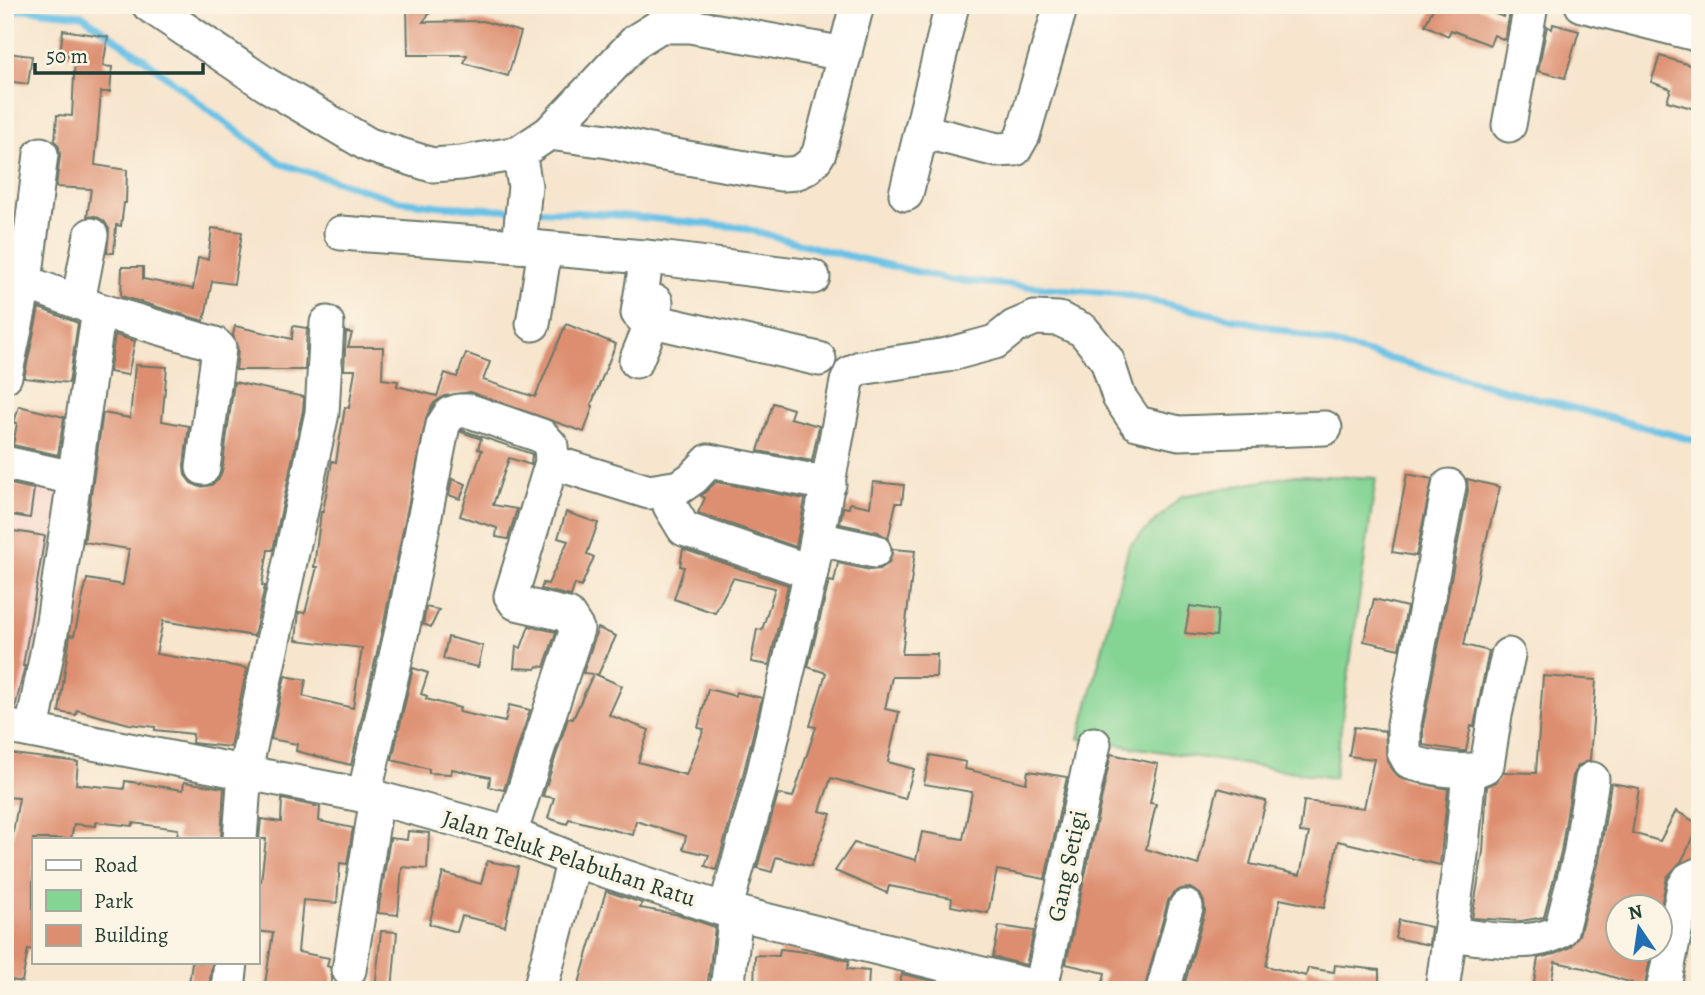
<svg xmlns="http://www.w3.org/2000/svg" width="1705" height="995" viewBox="0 0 1705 995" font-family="Alegreya,serif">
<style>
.built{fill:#f7d1c9}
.green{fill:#84d494;stroke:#528864;stroke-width:2}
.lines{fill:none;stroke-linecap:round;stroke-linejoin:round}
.stream{stroke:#69c1e6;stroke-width:7}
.building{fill:#dd8e70}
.minor-casing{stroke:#6b786a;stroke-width:37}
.minor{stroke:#fff;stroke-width:33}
.labels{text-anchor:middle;stroke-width:7;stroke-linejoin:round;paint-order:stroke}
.street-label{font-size:24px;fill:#1f3d34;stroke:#fcf5e5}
</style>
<rect width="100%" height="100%" fill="#fcf5e5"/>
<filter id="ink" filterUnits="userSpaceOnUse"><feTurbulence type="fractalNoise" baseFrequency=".0143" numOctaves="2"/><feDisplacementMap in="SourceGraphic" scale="14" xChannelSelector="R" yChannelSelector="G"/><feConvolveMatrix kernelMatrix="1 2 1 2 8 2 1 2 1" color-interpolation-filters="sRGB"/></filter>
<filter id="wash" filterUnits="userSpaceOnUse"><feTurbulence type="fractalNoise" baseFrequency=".00686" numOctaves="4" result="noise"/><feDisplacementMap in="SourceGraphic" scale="28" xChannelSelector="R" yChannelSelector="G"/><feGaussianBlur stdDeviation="1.57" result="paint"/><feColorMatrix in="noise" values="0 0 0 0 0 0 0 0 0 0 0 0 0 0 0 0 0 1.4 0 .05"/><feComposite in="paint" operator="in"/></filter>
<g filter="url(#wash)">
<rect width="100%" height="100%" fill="#f7e5cd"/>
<path class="built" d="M5 470 67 481 25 714 5 711Z"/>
<path class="green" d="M1296 475 1376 478 1334 778 1079 739 1129 546 1182 496Z"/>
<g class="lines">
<g class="stream">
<path d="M5 13 25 9 82 15 147 61 207 109 282 164 400 201 441 206 515 210"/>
<path d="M531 210 605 214 739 227 828 251 951 280 1120 294 1271 327 1700 442"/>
</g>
</g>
<g id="blocks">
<g class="building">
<path d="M407 5H436L423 22 483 21 521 32 508 76 464 63 467 55H408Z"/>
<path d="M1435 5H1473L1503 17 1506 11 1510 12 1505 40 1494 35 1490 45 1451 30 1448 36 1425 25Z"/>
<path d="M1553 24 1579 31 1565 78 1538 71 1547 26 1552 29Z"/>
<path d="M63 30 108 37 103 66 112 67 110 92H101L95 165 127 170 126 203H124L121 226 116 225 114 253H107L109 229 104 221 95 216 87 217 91 189 56 187 60 156 59 147 55 141 57 115 72 116 75 56 60 54Z"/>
<path d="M7 53 32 56 28 84 5 81Z"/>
<path d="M1660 56 1700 68V92L1695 109 1667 101 1671 89 1651 82Z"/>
<path d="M212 228 242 232 234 284 212 281 204 321 121 296 122 267H143V279L193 289 198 258 208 259Z"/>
<path d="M39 308 78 323 69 383 24 378Z"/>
<path d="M566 324 616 344 591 405 593 406 584 432 470 392 444 396 434 403 427 415 384 622 351 765 296 751 297 744 271 739 285 676 306 680 303 696 353 708 362 648 296 640 299 612 305 613 317 567H314L321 512H323L332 461 336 462 345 407 349 408 355 370H344L346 332 352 333 348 347H383L382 379 398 381 397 386 437 396 445 373 457 377 466 353 490 362 483 380 535 397Z"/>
<path d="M235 326 292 339 293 326 307 328 305 370H236L238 350 233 335Z"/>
<path d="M115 335 135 341 128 375 109 372Z"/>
<path d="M135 365 167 367 162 421 189 426 184 465 185 475 191 483 200 487 211 485 218 480 222 471 234 382 304 397 303 410 273 550H268L262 585 265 586 254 636 163 621 156 654 247 668 230 747 192 743 193 734 155 730V727L129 724 77 710 76 715 59 712 70 635 74 636 87 579 123 585 129 549 84 542 103 413 130 418Z"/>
<path d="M773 403 793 409 790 418 819 426 812 461 758 451Z"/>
<path d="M19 406 64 417 58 455 13 445 17 423H14Z"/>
<path d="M462 430 532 454 531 465 509 458 493 505 517 509 508 539 496 537 497 528 460 516 482 450 478 449 481 439 461 432Z"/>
<path d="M1407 474 1432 479 1416 556 1392 552Z"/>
<path d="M452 479 466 484 460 499 449 495Z"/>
<path d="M1467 479 1500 487 1481 560 1464 645 1489 651 1474 726H1471L1466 751H1461L1423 745V726L1468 490Z"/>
<path d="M716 482 805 499 796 547 698 513 705 498 701 496Z"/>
<path d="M873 482 904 485 902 503H896L888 539 878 532 840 524 843 507 849 508 850 503 870 507Z"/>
<path d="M6 483 34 489 30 518 5 514Z"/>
<path d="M566 512 598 523 587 554 594 557 581 587 575 584 571 596 541 589 543 583 548 584 568 541 558 538Z"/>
<path d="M14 531 45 536 23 666H25L15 708 5 707V585Z"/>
<path d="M683 549 788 585 769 665 751 662 757 629 762 630 775 588 733 578 715 613 674 599 684 567 680 566Z"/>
<path d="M893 549 915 551 902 654H937L936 677H892L885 709 899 712 888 762 914 769 905 799 831 778 820 811 831 814 811 866 776 857 772 872 757 868 778 794 793 797 816 727 810 726 826 673 808 667 829 581 834 582 838 563 870 570 880 569 889 563Z"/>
<path d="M1374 599 1407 607 1399 649 1364 641Z"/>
<path d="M1190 606 1218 610 1216 636 1185 633Z"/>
<path d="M426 607 439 610 431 627 423 624Z"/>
<path d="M529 626 556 632 544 667 537 666 536 669 514 668 516 646 521 648Z"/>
<path d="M598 628 616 636 598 675 595 674 622 686 609 715 649 730 638 762 686 775 704 729 698 728 708 689 735 696 736 692 762 698 743 775 716 870 705 866 709 855 683 849 686 836 636 821 633 835 569 819 567 824 548 818 554 798 543 796 568 718 573 719 593 674 583 673Z"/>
<path d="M448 637 483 646 478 667 443 659Z"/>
<path d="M413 668 428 673 421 694 427 696 426 699 460 708 459 712 505 722 509 705 530 710 504 790 489 787 490 777 452 769 451 774 429 773V769L392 760Z"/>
<path d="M1543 676 1596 680 1590 760 1578 766 1573 776 1561 852 1544 917 1521 921 1472 918 1483 852 1487 786 1496 782 1504 772 1536 773Z"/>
<path d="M1354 727 1385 731 1387 761 1392 770 1402 779 1448 789 1440 865 1338 841 1324 908 1280 899 1266 966 1306 976 1308 968 1334 972 1335 965 1379 970V990H1183L1205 911 1204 902 1200 894 1190 888 1181 889 1172 894 1168 901 1144 990H1118L1102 986 1105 973 1066 964 1111 754 1158 764 1150 803 1156 804 1146 849 1198 865 1218 788 1266 801 1250 864 1300 875 1309 833 1300 832 1304 801 1364 808 1374 759 1349 756Z"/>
<path d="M5 753 78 762 76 784 124 789 125 781 183 790 184 782 224 788 221 839H177L178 829 133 823 132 826 96 822V826L74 824 71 839H33V950L28 949 22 982 5 979V879L19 798 5 797Z"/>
<path d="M930 755 966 762 965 769 1026 783 1028 771 1067 777 1045 879 997 870 988 913 951 906 952 898 889 886 887 893 835 871 854 843 916 860 922 832 963 839 972 792 924 784Z"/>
<path d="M1611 783 1639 788 1632 833 1660 841 1676 811 1700 825 1681 862 1667 877 1660 911V907H1618V949H1652L1644 990H1630L1632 983 1584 968 1555 962 1550 990 1533 988 1538 958 1555 954 1570 947 1579 935 1599 861Z"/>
<path d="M282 799 320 807 319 821 353 828 347 864 340 863 337 903 303 900 298 952 329 958 327 966 330 967 332 978 331 990H264L273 933 257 931V880L261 881 266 839H259L261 819 281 822Z"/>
<path d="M408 831 429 833 427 869 402 867 398 915 378 913 390 838 407 840Z"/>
<path d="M487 861 518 867 505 926 462 916 457 932 429 924 443 873 481 884Z"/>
<path d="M606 891 642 903 640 908 680 915 715 927 707 990H577Z"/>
<path d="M1399 920 1431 927 1429 945 1395 938Z"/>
<path d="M999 926 1034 931 1026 965 993 957Z"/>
<path d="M381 931 397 932 392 990H375Z"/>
<path d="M780 949 822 954 849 961 847 969 869 971 868 990H754L755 955 779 956Z"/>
<path d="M192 962H212L209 990H188Z"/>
<path d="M902 974 952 986 951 990H898Z"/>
</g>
</g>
</g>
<g filter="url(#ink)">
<use href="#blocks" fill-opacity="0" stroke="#6b786a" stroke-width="2"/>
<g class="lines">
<g class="minor-casing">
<g id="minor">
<path d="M149 5 267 85 369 145 432 165 461 163 519 153 549 133 636 41 660 26H690L845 54"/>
<path d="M1582 5 1700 35"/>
<path d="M1509 125 1531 5"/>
<path d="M922 131 997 150 1015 149 1023 135 1061 5"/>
<path d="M549 133 608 141 658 153 781 174C799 175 810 169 819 153L857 5"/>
<path d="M519 153 525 186 519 246 666 259 813 277"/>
<path d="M906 194 952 5"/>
<path d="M341 233 519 246"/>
<path d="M647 257 638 313 644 319 819 359"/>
<path d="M25 282 99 310 215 344 219 348 203 468"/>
<path d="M78 302 91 235"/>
<path d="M533 324 545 249"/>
<path d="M636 361 652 322 656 302"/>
<path d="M5 376 25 282 41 154"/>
<path d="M552 462 649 492 680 487 693 478 709 461 829 484"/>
<path d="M5 463 74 478"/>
<path d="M1449 486 1404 724V752L1409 761C1426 768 1473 776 1487 765L1495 715 1508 655"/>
<path d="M668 490 670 506 684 529 811 572"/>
<path d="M819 539 874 551"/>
<path d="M5 726 377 798 510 834 574 860 725 910 1047 990"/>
<path d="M32 731 53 622 99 310"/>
<path d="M364 796 403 626 443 425 450 414 459 411H470L542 436 551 446 552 462 511 596 516 603 568 615 577 629 510 834"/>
<path d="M240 839 245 771 322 413 327 323"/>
<path d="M725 910 762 780 811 572 847 382 851 373 860 368 947 355 995 342 1014 327 1035 318 1059 319 1083 330 1107 360 1119 397 1137 423 1179 433 1325 428"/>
<path d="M1451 934C1481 938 1534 949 1561 930L1580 856 1592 779"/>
<path d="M349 970 377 798"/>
<path d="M1041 988 1094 744"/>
<path d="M228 990 231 962"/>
<path d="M540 990 574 860"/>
<path d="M727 990 736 913"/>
<path d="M1163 990 1186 907"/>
<path d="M1442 990 1461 855 1469 772"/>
<path d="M1663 990 1684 887 1689 879 1700 874"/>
</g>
</g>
<use href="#minor" class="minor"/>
</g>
</g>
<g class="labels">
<g class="street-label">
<text transform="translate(569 858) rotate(18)" y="8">Jalan Teluk Pelabuhan Ratu</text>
<text transform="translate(1067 866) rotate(-78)" y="8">Gang Setigi</text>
</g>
</g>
<rect width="1705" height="995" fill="none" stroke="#fcf5e5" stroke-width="28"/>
<rect x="32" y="838" width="228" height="126" fill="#fcf5e5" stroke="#a4ab9e" stroke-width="2"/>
<rect x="46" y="860" width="35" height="10" fill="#ffffff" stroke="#a4ab9e" stroke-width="2"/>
<text x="94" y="872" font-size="21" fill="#1f3d34">Road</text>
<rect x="46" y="890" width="35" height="21" fill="#84d494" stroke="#a4ab9e" stroke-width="2"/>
<text x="94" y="908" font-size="21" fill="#1f3d34">Park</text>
<rect x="46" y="925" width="35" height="21" fill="#dd8e70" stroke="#a4ab9e" stroke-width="2"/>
<text x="94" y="942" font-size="21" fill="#1f3d34">Building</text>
<g transform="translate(1639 928) rotate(347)"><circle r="33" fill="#fcf5e5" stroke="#a4ab9e" stroke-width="2"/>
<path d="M0-5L12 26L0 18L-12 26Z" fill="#1f6fb2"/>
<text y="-10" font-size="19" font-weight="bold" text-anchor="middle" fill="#1f3d34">N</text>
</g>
<path d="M35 63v10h168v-10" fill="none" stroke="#1f3d34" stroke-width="3.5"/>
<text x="46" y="63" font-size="21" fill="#1f3d34" stroke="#fcf5e5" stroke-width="5" paint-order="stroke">50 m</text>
</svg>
